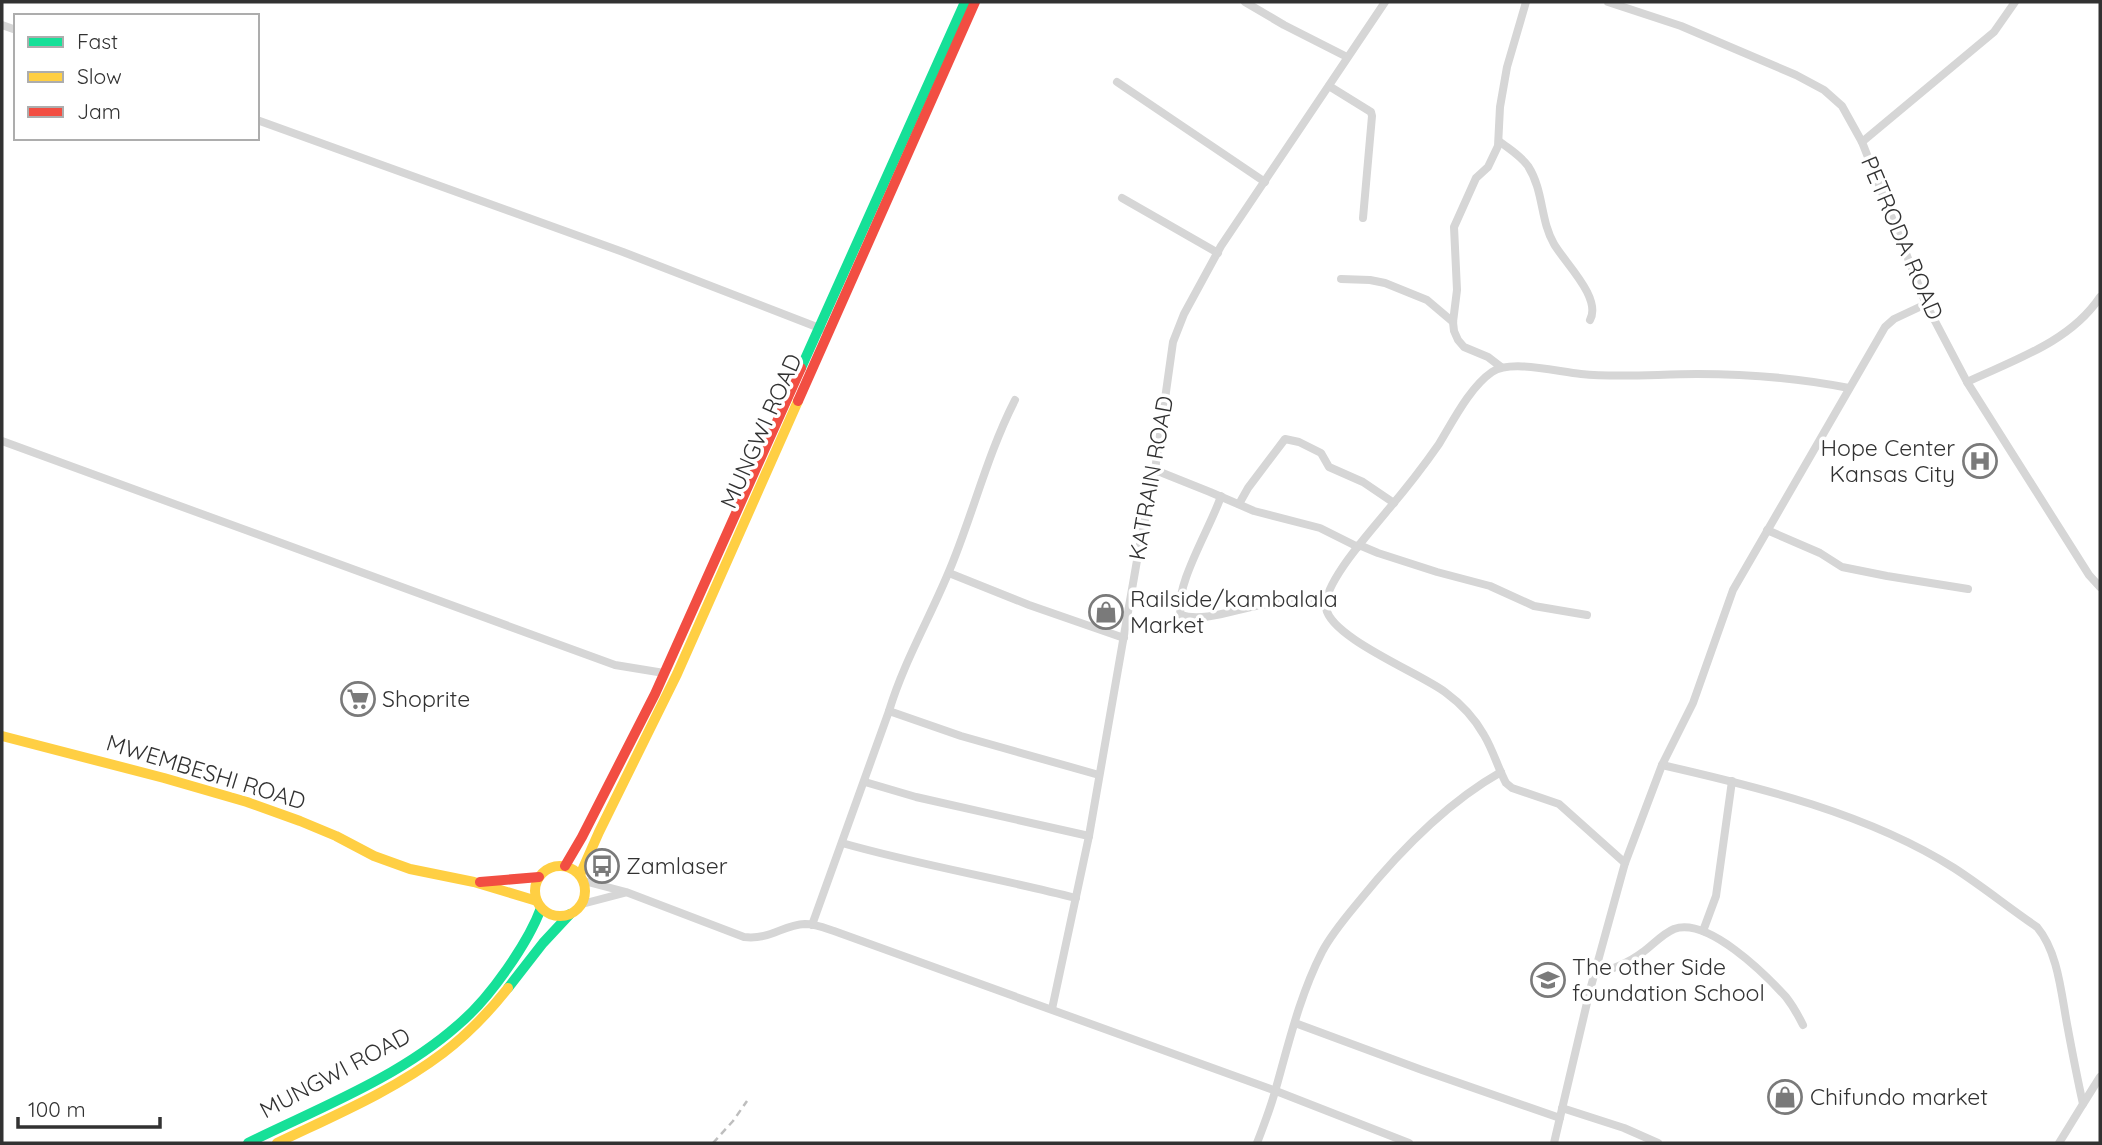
<svg xmlns="http://www.w3.org/2000/svg" width="2102" height="1145" viewBox="0 0 2102 1145" font-family="Quicksand,sans-serif">
<style>
.lines{fill:none;stroke-linecap:round;stroke-linejoin:round}
.street{stroke:#d6d6d6;stroke-width:8}
.fast{stroke:#16e098;stroke-width:10}
.slow{stroke:#ffcf43;stroke-width:10}
.jam{stroke:#f24e42;stroke-width:10}
.rail{stroke:#bebebe;stroke-width:2.5;stroke-dasharray:7 5;stroke-linecap:butt}
.labels{text-anchor:middle;stroke-width:7;stroke-linejoin:round;paint-order:stroke}
.street-label{font-size:23px;fill:#323232;stroke:#fff}
.poi-label{font-size:23px;fill:#323232;stroke:#fff;text-anchor:start}
</style>
<rect width="100%" height="100%" fill="#fff"/>
<g class="lines">
<g class="street">
<path d="M1245 2 1284 25 1347 57"/>
<path d="M1608 2 1681 26 1796 75 1824 90 1842 106 1862 142 1926 304 1967 382 2089 575 2100 587"/>
<path d="M2 25 16 30"/>
<path d="M1117 82 1265 182"/>
<path d="M1329 86 1371 112 1372 116 1363 218"/>
<path d="M257 120 623 252 822 329"/>
<path d="M1499 141C1509 149 1520 155 1528 166 1544 191 1540 220 1554 244 1565 263 1602 298 1590 320"/>
<path d="M1862 142 1994 32 2015 2"/>
<path d="M1122 198 1218 253"/>
<path d="M1341 279 1370 280 1385 283 1427 300 1453 322"/>
<path d="M1501 367 1488 357 1464 347 1458 340 1454 331 1453 322 1457 290 1454 227 1476 178 1488 167 1498 146 1500 107 1507 67 1526 2"/>
<path d="M1967 382C2014 360 2070 342 2100 297"/>
<path d="M1015 400C989 451 975 506 954 559 934 611 905 658 889 711L961 736 1099 775"/>
<path d="M2 441 615 665 664 673"/>
<path d="M1155 470 1210 492 1254 511 1320 528 1358 547"/>
<path d="M1221 496C1212 525 1173 587 1181 615 1203 623 1239 608 1261 605 1283 602 1305 602 1326 600"/>
<path d="M1239 504 1248 488 1285 439 1299 442 1321 453 1329 467 1363 482 1394 503"/>
<path d="M1767 530 1820 553 1842 567 1887 576 1968 589"/>
<path d="M1359 545 1378 553 1437 572 1490 586 1534 606 1587 615"/>
<path d="M949 573 1029 605 1124 638"/>
<path d="M1662 765C1759 787 1869 814 1954 868 1982 886 2009 908 2037 927 2058 952 2061 992 2067 1024 2072 1051 2077 1077 2083 1104L2059 1143"/>
<path d="M865 782 916 797 1089 836"/>
<path d="M842 843C919 865 998 878 1076 898"/>
<path d="M1625 863 1559 804 1512 788 1506 783C1498 768 1493 750 1484 735 1475 719 1460 703 1445 692 1420 673 1331 638 1326 608 1322 584 1372 530 1387 511 1405 490 1423 467 1439 444 1453 421 1470 387 1492 372 1511 359 1558 372 1581 374 1619 378 1658 374 1697 374 1749 374 1799 378 1849 388"/>
<path d="M584 881 626 892 744 937C771 940 782 925 805 924 815 924 825 928 834 931L1276 1091 1409 1143"/>
<path d="M582 904 624 893"/>
<path d="M812 925 889 711"/>
<path d="M1703 931 1716 896 1732 781"/>
<path d="M1594 975C1612 969 1629 963 1643 952 1653 945 1662 934 1674 929 1708 917 1765 974 1786 997 1793 1006 1798 1015 1803 1025"/>
<path d="M1052 1009 1089 836 1139 549 1155 470 1173 342 1184 314 1221 246 1385 2"/>
<path d="M1295 1023 1422 1070 1560 1118"/>
<path d="M2083 1104 2100 1077"/>
<path d="M1562 1108 1624 1128 1658 1143"/>
<path d="M1257 1143C1264 1125 1271 1107 1276 1088 1289 1042 1300 995 1322 952 1332 933 1346 917 1360 900 1398 853 1448 802 1501 772"/>
<path d="M1554 1143 1590 990 1625 863 1662 765 1693 703 1733 590 1885 327 1894 319 1926 304"/>
</g>
<g class="fast">
<path d="M801 368 965 2"/>
<path d="M508 988 543 943 570 914"/>
<path d="M248 1143C319 1108 398 1078 458 1025 477 1009 493 989 507 969 521 949 533 930 541 908"/>
</g>
<g class="slow">
<path d="M2 736 164 778 247 802 300 821 336 836 374 856 410 869 474 882 537 901"/>
<circle cx="560" cy="891" r="25"/>
<path d="M580 875 599 832 677 674 798 401"/>
<path d="M277 1143C333 1116 393 1091 443 1053 468 1034 489 1012 508 988"/>
</g>
<g class="jam">
<path d="M798 401 975 2"/>
<path d="M565 866 582 837 655 694 801 368"/>
<path d="M480 882 539 877"/>
</g>
<path class="rail" d="M713 1143 733 1121 747 1101"/>
</g>
<defs>
<g id="hospital-ring" transform="scale(1.75)"><circle r="9.5" fill="#fff" stroke="#7a7a7a" stroke-width="1.5"/><path d="M-5-5h3v3.5h4V-5h3V5h-3V1.5h-4V5h-3Z" fill="#7a7a7a"/></g>
<g id="shop-ring" transform="scale(1.75)"><circle r="9.5" fill="#fff" stroke="#7a7a7a" stroke-width="1.5"/><path d="M-5-2.5h2.3a2.7 3.5 0 0 1 5.4 0H5L5.5 6h-11ZM-1.5-2.5h3a1.5 2.3 0 0 0-3 0Z" fill="#7a7a7a"/></g>
<g id="supermarket-ring" transform="scale(1.75)"><circle r="9.5" fill="#fff" stroke="#7a7a7a" stroke-width="1.5"/><path d="M-6-5.5h2.5l.6 2H6L4.5 2H-2.5L-4.4-4H-6ZM-1.5 3.2a1.3 1.3 0 1 0 .1 0ZM3 3.2a1.3 1.3 0 1 0 .1 0Z" fill="#7a7a7a"/></g>
<g id="bus-ring" transform="scale(1.75)"><circle r="9.5" fill="#fff" stroke="#7a7a7a" stroke-width="1.5"/><path d="M-5-6H5V4H4V6H2V4H-2V6H-4V4H-5ZM-3.5-4V0h7V-4ZM-3.5 1.2v1.5H-2V1.2ZM2 1.2v1.5H3.5V1.2Z" fill="#7a7a7a"/></g>
<g id="school-ring" transform="scale(1.75)"><circle r="9.5" fill="#fff" stroke="#7a7a7a" stroke-width="1.5"/><path d="M0-5L7-2L0 1L-7-2ZM-4 1L0 2.5L4 1V4Q0 6-4 4Z" fill="#7a7a7a"/></g>
</defs>
<g fill-rule="evenodd">
<use href="#hospital-ring" x="1980" y="461"/>
<use href="#shop-ring" x="1106" y="612"/>
<use href="#supermarket-ring" x="358" y="699"/>
<use href="#bus-ring" x="602" y="866"/>
<use href="#school-ring" x="1548" y="980"/>
<use href="#shop-ring" x="1785" y="1097"/>
</g>
<g class="labels">
<g class="street-label">
<text transform="translate(1902 238) rotate(67)" y="8">PETRODA ROAD</text>
<text transform="translate(761 431) rotate(-66)" y="8">MUNGWI ROAD</text>
<text transform="translate(1151 478) rotate(-80)" y="8">KATRAIN ROAD</text>
<text transform="translate(206 772) rotate(17)" y="8">MWEMBESHI ROAD</text>
<text transform="translate(335 1073) rotate(-28)" y="8">MUNGWI ROAD</text>
</g>
<g class="poi-label">
<text x="1955" y="456" text-anchor="end">Hope Center<tspan x="1955" dy="26">Kansas City</tspan></text>
<text x="1130" y="607">Railside/kambalala<tspan x="1130" dy="26">Market</tspan></text>
<text x="382" y="707">Shoprite</text>
<text x="626" y="874">Zamlaser</text>
<text x="1572" y="975">The other Side<tspan x="1572" dy="26">foundation School</tspan></text>
<text x="1810" y="1105">Chifundo market</text>
</g>
</g>
<rect width="2102" height="1145" fill="none" stroke="#323232" stroke-width="7"/>
<rect x="14" y="14" width="245" height="126" fill="#ffffff" stroke="#adadad" stroke-width="2"/>
<rect x="28" y="37" width="35" height="10" fill="#16e098" stroke="#adadad" stroke-width="2"/>
<text x="77" y="49" font-size="21" fill="#323232">Fast</text>
<rect x="28" y="72" width="35" height="10" fill="#ffcf43" stroke="#adadad" stroke-width="2"/>
<text x="77" y="84" font-size="21" fill="#323232">Slow</text>
<rect x="28" y="107" width="35" height="10" fill="#f24e42" stroke="#adadad" stroke-width="2"/>
<text x="77" y="119" font-size="21" fill="#323232">Jam</text>
<path d="M18 1117v10h142v-10" fill="none" stroke="#323232" stroke-width="3.5"/>
<text x="28" y="1117" font-size="21" fill="#323232" stroke="#ffffff" stroke-width="5" paint-order="stroke">100 m</text>
</svg>
